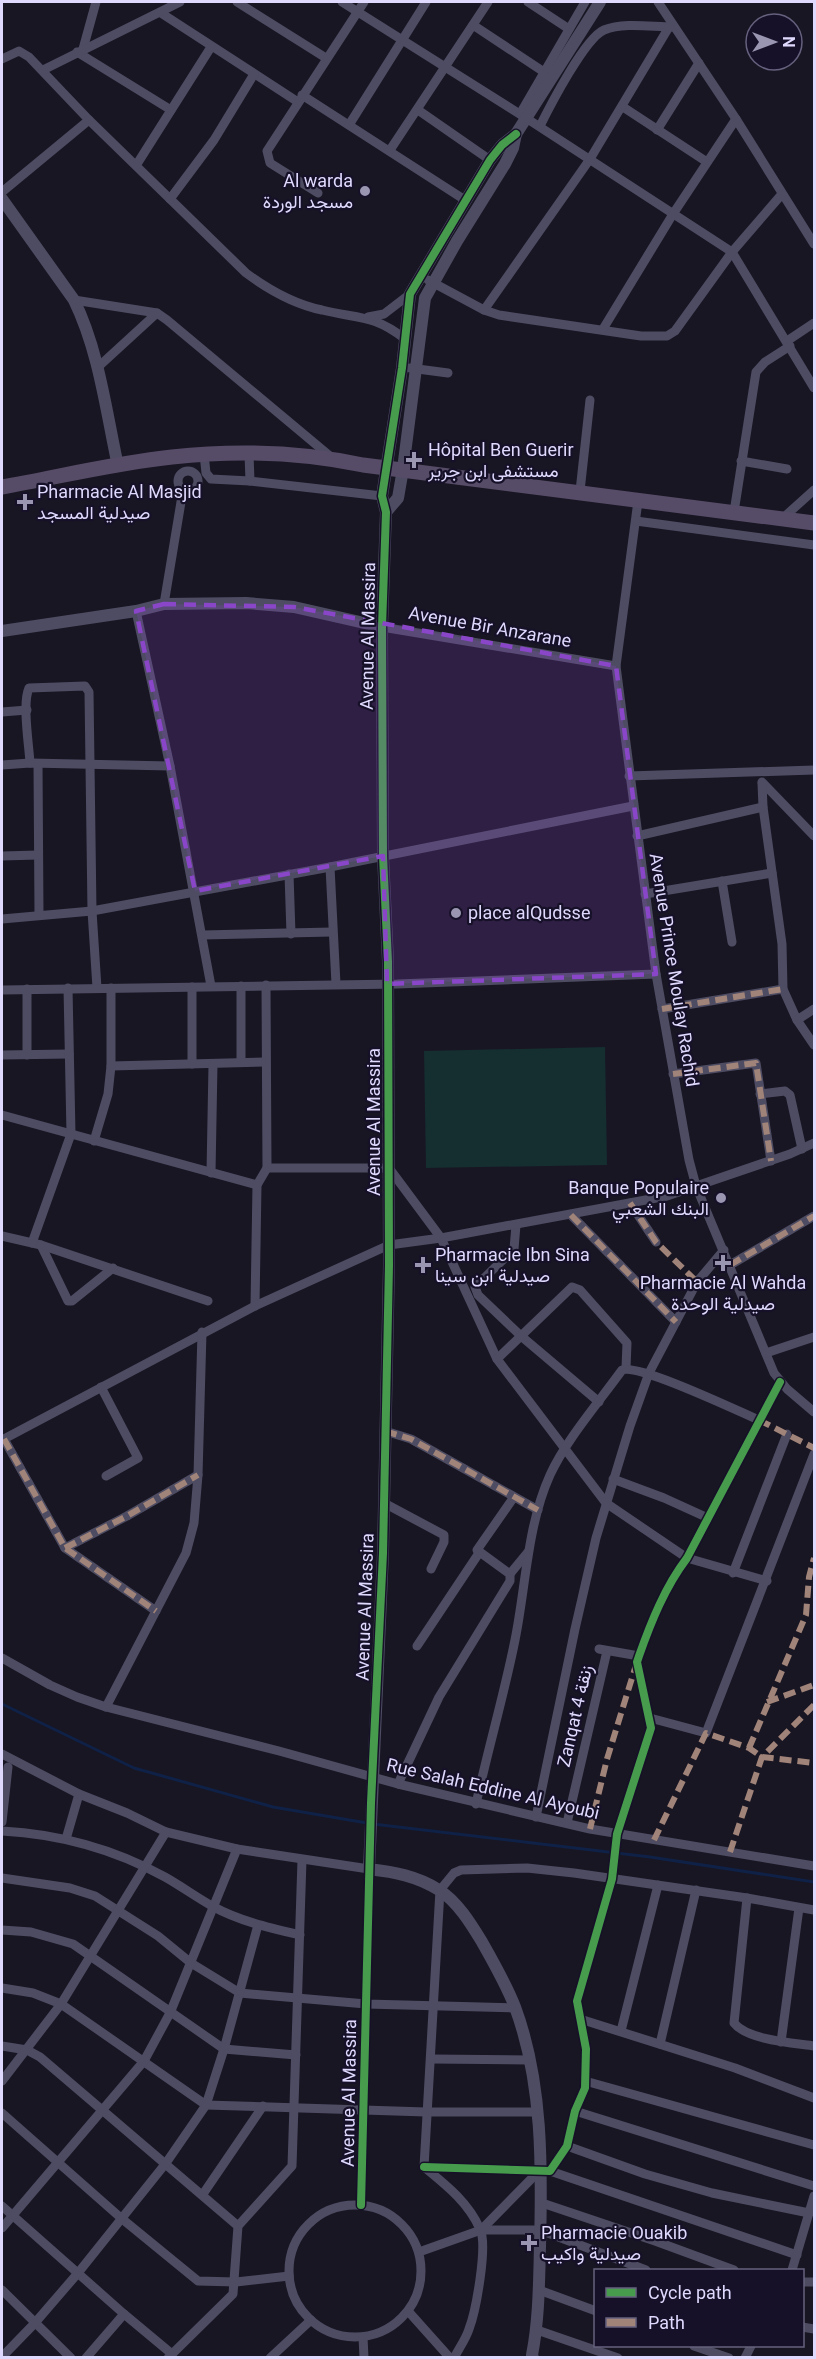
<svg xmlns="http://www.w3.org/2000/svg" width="816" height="2359" viewBox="0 0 816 2359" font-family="Roboto,Vazirmatn,sans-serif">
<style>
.green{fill:#152e30}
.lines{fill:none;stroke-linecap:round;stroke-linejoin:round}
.stream{stroke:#0f2146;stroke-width:3}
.minor{stroke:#4d4c63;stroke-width:9}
.tertiary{stroke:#4d4c63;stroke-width:12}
.primary{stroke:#574c68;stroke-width:15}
.quiet{stroke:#a18479;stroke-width:6;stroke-dasharray:12 6;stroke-linecap:butt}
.cycleway-casing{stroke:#161128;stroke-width:11}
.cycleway{stroke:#469c4c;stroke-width:8}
.marked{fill:#8a46c8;fill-opacity:0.2;stroke:#8a46c8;stroke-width:4.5;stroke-dasharray:12 8;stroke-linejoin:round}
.poi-dot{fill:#9a95b1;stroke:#161128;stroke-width:2}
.labels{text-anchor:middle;stroke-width:4.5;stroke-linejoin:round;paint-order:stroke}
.poi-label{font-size:18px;fill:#dfd9fe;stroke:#161128;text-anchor:start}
.street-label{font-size:18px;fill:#dfd9fe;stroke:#161128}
</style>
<rect width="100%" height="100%" fill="#191623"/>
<path class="green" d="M605 1047 607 1165 426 1168 424 1051Z"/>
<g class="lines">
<g class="stream">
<path d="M2 1704 134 1768 273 1807 367 1823"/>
<path d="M373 1824 650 1857 814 1882"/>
</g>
<g class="minor">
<path d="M237 2 326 58"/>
<path d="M342 2 526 118 732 252 814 388"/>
<path d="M528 2 569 29"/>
<path d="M658 2 736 119 814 244"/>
<path d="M161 13 298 102"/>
<path d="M473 25 544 72"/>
<path d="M83 49 96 2"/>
<path d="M77 52 171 110"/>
<path d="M2 59 19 51 29 57 89 120 246 273C269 290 293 304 322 310 358 319 373 314 405 339"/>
<path d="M43 70 180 2"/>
<path d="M302 95 465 200"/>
<path d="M623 107 707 162"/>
<path d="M418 110 490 160"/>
<path d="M520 114 585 2"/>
<path d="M349 125 426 2"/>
<path d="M540 126C550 106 585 38 604 30 624 22 652 27 673 27"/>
<path d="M657 130 699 63"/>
<path d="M390 150 488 2"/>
<path d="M137 164 211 47"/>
<path d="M2 192 89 120"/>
<path d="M318 193 270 163 267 151 364 2"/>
<path d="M170 199 214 140 254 74"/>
<path d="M428 280 484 310 499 315 641 336H667L675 331 732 252 782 194"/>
<path d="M74 300 157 313 167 320 331 457"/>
<path d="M484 310 590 159 669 27"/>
<path d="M368 317 384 314 410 294"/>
<path d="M603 329 673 214 736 119"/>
<path d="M787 341 814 323"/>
<path d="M97 368 157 313"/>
<path d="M410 368 448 373"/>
<path d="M204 454 206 473 211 479 250 481 382 496"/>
<path d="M249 454 250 481"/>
<path d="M741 461 787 469"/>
<circle cx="188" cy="481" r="10"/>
<path d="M580 491 590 400"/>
<path d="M638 501 616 666 656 974 689 1160 696 1186 774 1373 787 1389 814 1412"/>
<path d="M734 512 756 372 765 362 790 346"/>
<path d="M783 518 814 490"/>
<path d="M636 521 814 545"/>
<path d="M164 604 183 490"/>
<path d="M136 611 170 766 211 986"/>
<path d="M382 627 616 666"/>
<path d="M2 712 27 710"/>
<path d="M30 763C29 745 22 703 29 688L85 686 89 692 92 911 97 988"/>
<path d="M38 764 39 915"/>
<path d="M2 765 30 763 170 766"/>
<path d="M629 776 814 770"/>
<path d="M762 782 814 836"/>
<path d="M762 783 763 807 782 944 783 989 797 1020 814 1045"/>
<path d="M637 836 763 807"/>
<path d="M2 856 38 855"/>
<path d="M330 867 336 984"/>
<path d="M289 874 291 934"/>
<path d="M722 881 732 942"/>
<path d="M645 894 772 873"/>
<path d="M2 919 92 911 330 867 633 806"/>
<path d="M203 935 332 932"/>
<path d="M241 986V1062"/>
<path d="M192 987V1064"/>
<path d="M2 990 397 984 656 974"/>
<path d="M662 1009 783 989"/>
<path d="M797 1020 814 1009"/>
<path d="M2 1055 69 1054"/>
<path d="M27 1055V989"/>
<path d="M111 1066 265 1062"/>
<path d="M673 1074 756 1063 771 1161"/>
<path d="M760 1094 785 1091 790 1095 802 1149"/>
<path d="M2 1115 257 1185"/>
<path d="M94 1141 108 1094 111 1066V988"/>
<path d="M267 1168H389L441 1238 497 1359 606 1503 687 1558 767 1581"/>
<path d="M211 1173 213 1064"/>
<path d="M630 1203 656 1242"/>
<path d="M571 1215 676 1322"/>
<path d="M516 1225 514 1249 475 1287 478 1295 521 1336 599 1402"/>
<path d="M2 1236 41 1245 208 1301"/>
<path d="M32 1243 71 1134 68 988"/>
<path d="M41 1245 68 1301H72L113 1268"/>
<path d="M730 1265 814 1216"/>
<path d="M255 1306 257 1185 267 1168 266 985"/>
<path d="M766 1353 814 1337"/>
<path d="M497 1359 572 1287 580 1290 627 1343 626 1368"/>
<path d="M101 1387 138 1458 106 1476"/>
<path d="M385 1431 411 1439 538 1510"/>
<path d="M4 1439 65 1548 156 1611"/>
<path d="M2 1440 255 1306 389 1245 441 1238 667 1196 790 1154 814 1143"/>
<path d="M613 1479 664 1498 708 1518"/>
<path d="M384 1503 444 1535V1542L431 1569"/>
<path d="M65 1548 127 1516 198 1475"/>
<path d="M733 1573 787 1434"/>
<path d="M510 1574 528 1552"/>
<path d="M417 1646 479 1553"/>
<path d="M599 1649 639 1656"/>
<path d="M2 1658 50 1685 77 1697 106 1707 279 1751 398 1784 590 1829 814 1866"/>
<path d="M106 1707 186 1553 194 1523 198 1475 202 1332"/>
<path d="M650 1718 706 1733 814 1454"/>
<path d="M2 1754 79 1794 127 1813 166 1832 237 1849 369 1869 361 2205"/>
<path d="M398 1784 439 1697 510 1581V1574L477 1550 514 1497"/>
<path d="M476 1804C488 1749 504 1695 515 1640 526 1586 527 1526 550 1475 566 1440 599 1402 622 1370 638 1363 738 1411 759 1420"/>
<path d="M536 1817 575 1629 596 1538 630 1426 649 1373 697 1282 724 1250"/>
<path d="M2 1822 8 1767"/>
<path d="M567 1823 607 1651"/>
<path d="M2 1831C59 1834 114 1849 165 1877 181 1886 196 1897 212 1906 239 1921 270 1928 300 1935"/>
<path d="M66 1839 79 1794"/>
<path d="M2 1878 70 1888 95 1896 158 1936 191 1963 240 1993 366 2004 515 2008"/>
<path d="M747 1898 734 2023C747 2040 794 2043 814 2046"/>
<path d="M2 1930 31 1932 73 1944 224 2049 296 2055"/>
<path d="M2 1988 33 1993 61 2004 206 2105 426 2112H536"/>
<path d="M580 2019 735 2068 814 2098"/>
<path d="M621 2031 658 1885"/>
<path d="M781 2042 799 1908"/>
<path d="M660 2044 696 1890"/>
<path d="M2 2046 27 2050 40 2057 238 2226"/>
<path d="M432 2059 530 2060"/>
<path d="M2 2081 61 2004 166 1832"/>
<path d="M585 2081 814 2145"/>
<path d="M575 2111 814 2186"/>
<path d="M2 2113 121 2218 198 2281 236 2282 289 2276"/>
<path d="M567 2146 645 2174 712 2193 809 2213"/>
<path d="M424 2167 550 2171 567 2146 575 2111 585 2088 586 2049 577 2001 612 1879 617 1834 651 1728 637 1662 639 1656C651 1622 665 1587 687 1558L780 1382"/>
<path d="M424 2167 440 1890 454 1873 461 1870 527 1868 574 1873 747 1898 814 1910"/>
<path d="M424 2167C446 2185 468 2202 480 2229 488 2245 476 2311 469 2329 466 2339 459 2348 454 2358"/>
<path d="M550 2171 797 2255"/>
<path d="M203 2194 263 2106"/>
<path d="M542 2203 655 2241 734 2270"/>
<circle cx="355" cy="2271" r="66"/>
<path d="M2 2206 124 2314 172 2354"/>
<path d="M2 2228 144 2061 170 2013 237 1849"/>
<path d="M481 2230 540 2170"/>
<path d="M419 2252 481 2230H540L646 2270"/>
<path d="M792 2270 814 2196"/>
<path d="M802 2282H814"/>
<path d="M2 2290 71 2358"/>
<path d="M539 2290 596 2311"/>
<path d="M408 2311 450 2358"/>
<path d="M802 2327 814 2329"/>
<path d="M537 2330 618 2358"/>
<path d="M363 2337 364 2358"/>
<path d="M694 2346 729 2358"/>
<path d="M2 2357 34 2324 78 2273 166 2163 206 2105 224 2049 258 1925"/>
<path d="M86 2358 124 2314"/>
<path d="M168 2358 233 2294 238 2226 292 2166 302 1860"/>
<path d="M270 2358 311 2320"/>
<path d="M745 2358 751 2346"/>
</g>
<g class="tertiary">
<path d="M516 134 502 145 490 160 410 294 402 368 382 496 386 512 382 627 383 856 388 962 389 1265 383 1553 369 1869C394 1872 417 1876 439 1890 457 1901 471 1924 482 1942 494 1963 506 1984 515 2007 543 2082 542 2168 540 2246 539 2283 539 2319 532 2355L533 2358"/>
<path d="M2 199 74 300C99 351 106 411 118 466"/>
<path d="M386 512 398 498 403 469 425 298 457 241 505 164 513 148 516 134 600 2"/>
<path d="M2 631 136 611 164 604 246 603 294 607 382 627"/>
</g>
<path class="primary" d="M2 487C58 477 115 463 172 457 235 450 301 452 363 465L814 523"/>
<g class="quiet">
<path d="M662 1009 783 989"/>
<path d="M673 1074 756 1063 771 1161"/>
<path d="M630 1203 656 1242 697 1282"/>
<path d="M571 1215 676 1322"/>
<path d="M730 1265 814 1216"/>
<path d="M759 1420 814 1448"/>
<path d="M385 1431 411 1439 538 1510"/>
<path d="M4 1439 65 1548 156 1611"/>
<path d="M65 1548 127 1516 198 1475"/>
<path d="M767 1702 814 1685"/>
<path d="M749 1748 806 1615 809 1577 814 1558"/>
<path d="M590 1829 607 1759 636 1665"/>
<path d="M654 1840 706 1733 749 1748 762 1757 814 1763"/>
<path d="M730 1852 762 1757 814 1705"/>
</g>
<g class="cycleway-casing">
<g id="cycleway">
<path d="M424 2167 550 2171 567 2146 575 2111 585 2088 586 2049 577 2001 612 1879 617 1834 651 1728 637 1662 639 1656C651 1622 665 1587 687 1558L780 1382"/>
<path d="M361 2205 371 1803 383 1553 389 1265 388 962 383 856 382 627 386 512 382 496 402 368 410 294 490 160 502 145 516 134"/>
</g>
</g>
<use href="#cycleway" class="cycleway"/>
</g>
<path class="marked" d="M164 604 294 607 616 666 656 974 387 984 383 856 195 891 136 611Z"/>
<g class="poi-dot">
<circle cx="365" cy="191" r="6"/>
<path d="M411 451h6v6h6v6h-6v6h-6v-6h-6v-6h6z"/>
<path d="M22 493h6v6h6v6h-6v6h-6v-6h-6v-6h6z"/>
<circle cx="456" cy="913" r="6"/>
<circle cx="721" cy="1198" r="6"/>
<path d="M720 1254h6v6h6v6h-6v6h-6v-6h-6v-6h6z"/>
<path d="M420 1256h6v6h6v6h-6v6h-6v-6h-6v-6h6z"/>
<path d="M526 2234h6v6h6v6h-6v6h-6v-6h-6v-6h6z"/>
</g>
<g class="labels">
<g class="poi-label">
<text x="353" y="187" text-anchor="end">Al warda<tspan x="353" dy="21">مسجد الوردة</tspan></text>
<text x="428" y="456">Hôpital Ben Guerir<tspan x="428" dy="21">مستشفى ابن جرير</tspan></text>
<text x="37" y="498">Pharmacie Al Masjid<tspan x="37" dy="21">صيدلية المسجد</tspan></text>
<text x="468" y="919">place alQudsse</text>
<text x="709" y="1194" text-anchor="end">Banque Populaire<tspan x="709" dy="21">البنك الشعبي</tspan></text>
<text x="435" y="1261">Pharmacie Ibn Sina<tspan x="435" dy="21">صيدلية ابن سينا</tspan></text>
<text x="723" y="1289" text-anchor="middle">Pharmacie Al Wahda<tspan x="723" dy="21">صيدلية الوحدة</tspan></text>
<text x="541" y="2239">Pharmacie Ouakib<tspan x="541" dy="21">صيدلية واكيب</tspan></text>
</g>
<g class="street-label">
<text transform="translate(490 627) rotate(10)" y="6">Avenue Bir Anzarane</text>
<text transform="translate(368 636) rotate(-89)" y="6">Avenue Al Massira</text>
<text transform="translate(674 970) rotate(81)" y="6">Avenue Prince Moulay Rachid</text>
<text transform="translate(374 1122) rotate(-90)" y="6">Avenue Al Massira</text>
<text transform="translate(365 1607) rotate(-88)" y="6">Avenue Al Massira</text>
<text transform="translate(575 1716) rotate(-77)" y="6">Zanqat 4 زنقة</text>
<text transform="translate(493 1789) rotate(13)" y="6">Rue Salah Eddine Al Ayoubi</text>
<text transform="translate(349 2093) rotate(-89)" y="6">Avenue Al Massira</text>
</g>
</g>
<rect width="816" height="2359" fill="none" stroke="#dfd9fe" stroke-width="6"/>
<rect x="594" y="2269" width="210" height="78" fill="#161128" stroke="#66617e" stroke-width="1.5"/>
<rect x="606" y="2288" width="30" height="9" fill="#469c4c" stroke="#66617e" stroke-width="1.5"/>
<text x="648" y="2299" font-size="18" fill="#dfd9fe">Cycle path</text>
<rect x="606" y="2318" width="30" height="9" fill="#a18479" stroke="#66617e" stroke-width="1.5"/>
<text x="648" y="2329" font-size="18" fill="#dfd9fe">Path</text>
<g transform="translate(774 42) rotate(90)"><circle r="28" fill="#161128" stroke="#66617e" stroke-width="1.5"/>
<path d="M0-4.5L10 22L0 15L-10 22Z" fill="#9a95b1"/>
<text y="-9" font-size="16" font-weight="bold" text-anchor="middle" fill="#dfd9fe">N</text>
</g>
</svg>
